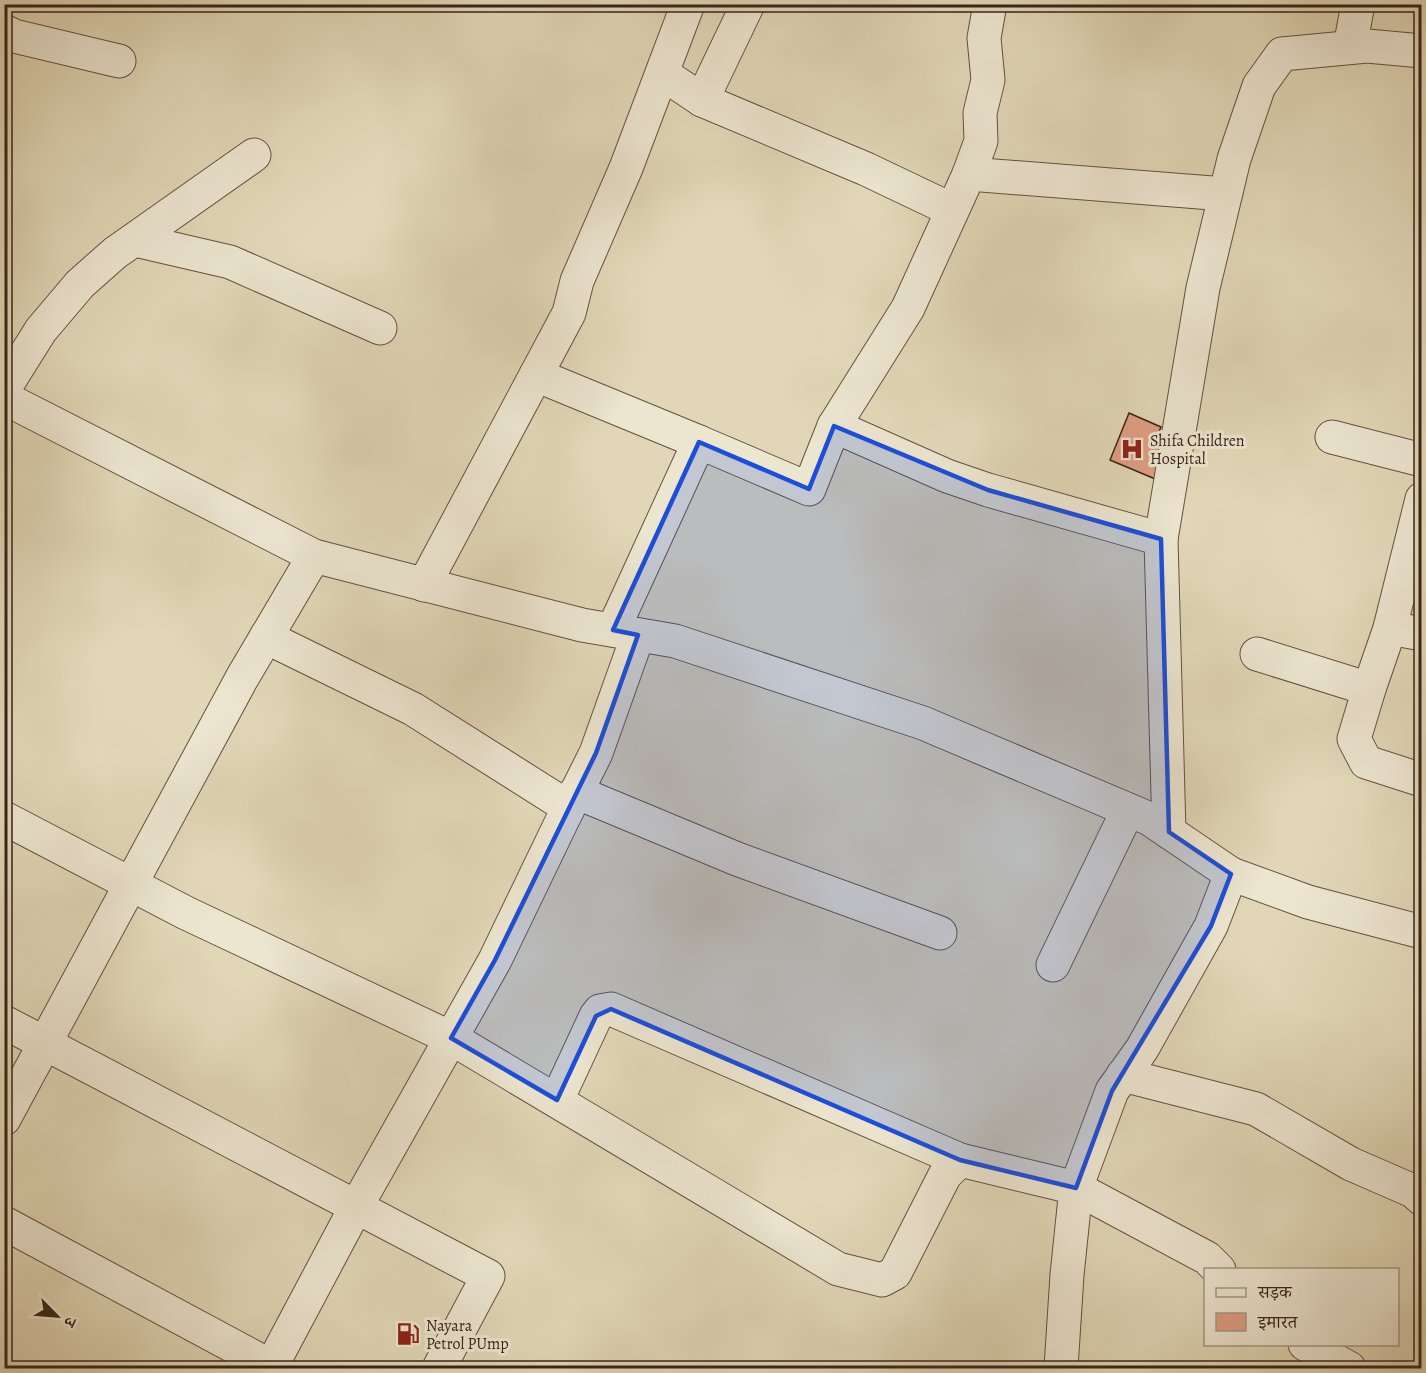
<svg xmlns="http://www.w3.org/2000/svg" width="1426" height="1373" viewBox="0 0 1426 1373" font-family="Alegreya,'Noto Serif Devanagari',serif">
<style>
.building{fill:#e09d83;stroke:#39241a;stroke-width:1.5}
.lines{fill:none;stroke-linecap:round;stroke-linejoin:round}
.minor-casing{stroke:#635141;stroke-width:35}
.minor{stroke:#ece5d0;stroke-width:33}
.marked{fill:#1d4ed8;fill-opacity:0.2;stroke:#1d4ed8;stroke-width:4.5;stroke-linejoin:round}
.labels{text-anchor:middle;stroke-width:6;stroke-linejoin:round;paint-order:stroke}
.poi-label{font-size:16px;fill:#39241a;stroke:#ece5d0;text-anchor:start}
</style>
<rect width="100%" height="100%" fill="#e1d7b7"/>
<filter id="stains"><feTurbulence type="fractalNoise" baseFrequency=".00333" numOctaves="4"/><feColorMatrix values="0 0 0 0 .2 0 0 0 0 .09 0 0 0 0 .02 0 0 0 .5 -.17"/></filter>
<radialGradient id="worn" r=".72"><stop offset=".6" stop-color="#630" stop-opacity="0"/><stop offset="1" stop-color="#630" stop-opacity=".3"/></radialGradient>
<path class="building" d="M1129 413 1161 427 1156 439 1175 447 1160 481 1110 460Z"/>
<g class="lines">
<g class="minor-casing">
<g id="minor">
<path d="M4 31 14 36 119 61"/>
<path d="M1350 47 1358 4"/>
<path d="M663 74 702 100 866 169 952 210"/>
<path d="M702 100 748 4"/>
<path d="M969 174 981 141 980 113 988 80 984 38 990 4"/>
<path d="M135 240 230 262 380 328"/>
<path d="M536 375 699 442"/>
<path d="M9 381 41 330 80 284 115 253 254 155"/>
<path d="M14 403 314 556 582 625 675 641 923 723 1150 819 1231 874 1308 902 1422 932"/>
<path d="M834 426 947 476 988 490 1161 539"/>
<path d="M1332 437 1422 460"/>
<path d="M424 585 569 313 577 281 626 168 688 4"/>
<path d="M1390 628 1422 634"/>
<path d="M613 630 699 442 809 489 834 426 908 308 969 174 1225 194"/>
<path d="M266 637 413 709 568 807"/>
<path d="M1257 654 1369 689 1390 628 1422 499"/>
<path d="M1369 689 1354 739 1366 762 1422 780"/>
<path d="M576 792 737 859 940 933"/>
<path d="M4 818 186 913 451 1038 838 1269 882 1280 895 1273 945 1175 960 1160 1076 1188 1207 1258 1219 1270"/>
<path d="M1169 832 1161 539 1203 288 1234 159 1259 86 1282 54 1367 46 1422 51"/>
<path d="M1053 965 1128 810"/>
<path d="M4 1022 488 1276 439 1368"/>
<path d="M1123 1075 1256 1109 1351 1164 1413 1191 1422 1199"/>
<path d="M557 1100 596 1016 600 1011 611 1009 960 1160"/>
<path d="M4 1119 242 678 314 556"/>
<path d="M4 1223 274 1368"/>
<path d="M1305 1344 1349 1368"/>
<path d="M271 1367 356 1207 495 960 561 823 596 753 638 635"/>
<path d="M1061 1368 1067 1275 1076 1188 1112 1091 1142 1049 1211 926 1231 874"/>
</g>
</g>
<use href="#minor" class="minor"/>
</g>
<path class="marked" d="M834 426 988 490 1161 539 1169 832 1231 874 1211 926 1112 1091 1076 1188 960 1160 611 1009 596 1016 557 1100 451 1038 495 960 596 753 638 635 613 630 699 442 809 489Z"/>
<defs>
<g id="hospital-bare" transform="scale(1.8)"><path d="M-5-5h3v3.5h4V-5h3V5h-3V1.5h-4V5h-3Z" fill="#8f2418" stroke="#ece5d0" stroke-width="2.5" paint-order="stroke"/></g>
<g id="fuel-bare" transform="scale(1.8)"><path d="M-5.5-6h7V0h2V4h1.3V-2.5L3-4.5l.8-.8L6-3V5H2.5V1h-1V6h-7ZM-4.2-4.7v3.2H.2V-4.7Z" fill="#8f2418" stroke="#ece5d0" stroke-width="2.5" paint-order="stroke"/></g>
</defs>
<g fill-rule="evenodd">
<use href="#hospital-bare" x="1132" y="449"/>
<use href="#fuel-bare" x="408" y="1334"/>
</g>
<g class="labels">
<g class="poi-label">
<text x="1150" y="446">Shifa Children<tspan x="1150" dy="18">Hospital</tspan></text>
<text x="426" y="1331">Nayara<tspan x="426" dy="18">Petrol PUmp</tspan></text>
</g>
</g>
<rect width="1426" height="1373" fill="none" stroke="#e1d7b7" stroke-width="24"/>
<rect x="6" y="6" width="1414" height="1361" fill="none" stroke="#39241a" stroke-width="3"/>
<rect x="12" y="12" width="1402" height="1349" fill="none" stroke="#39241a" stroke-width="1.5"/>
<rect x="1204" y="1268" width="195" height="78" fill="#ece5d0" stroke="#a49887" stroke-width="1.5"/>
<rect x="1216" y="1288" width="30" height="9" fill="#ece5d0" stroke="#a49887" stroke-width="1.5"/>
<text x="1258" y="1298" font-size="18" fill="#39241a">सड़क</text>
<rect x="1216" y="1313" width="30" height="18" fill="#e09d83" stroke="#a49887" stroke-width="1.5"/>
<text x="1258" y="1328" font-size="18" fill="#39241a">इमारत</text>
<g transform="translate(57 1316) rotate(115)" stroke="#ece5d0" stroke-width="4.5" paint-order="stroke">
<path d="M0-4.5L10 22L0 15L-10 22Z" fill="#39241a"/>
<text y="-9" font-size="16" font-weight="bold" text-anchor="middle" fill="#39241a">उ</text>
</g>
<rect width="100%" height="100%" filter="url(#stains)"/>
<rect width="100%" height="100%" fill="url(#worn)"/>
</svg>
